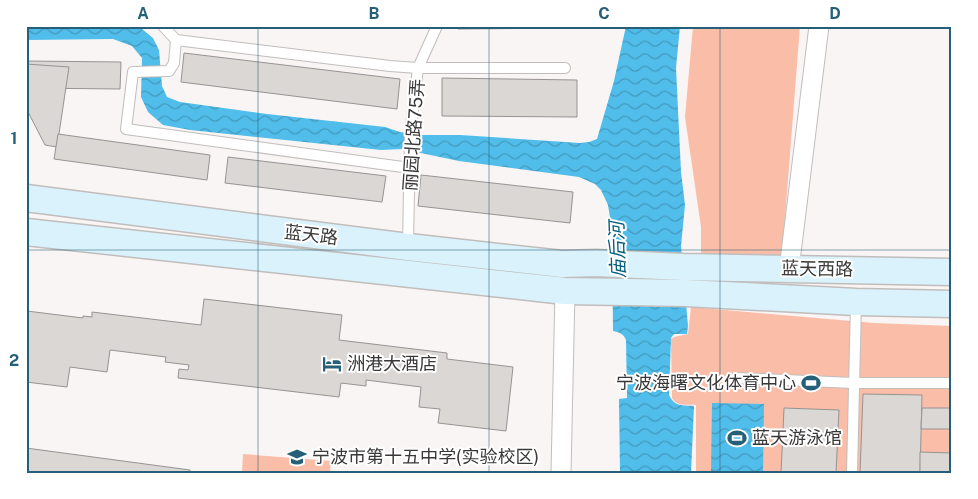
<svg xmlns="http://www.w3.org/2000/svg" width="978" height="499" viewBox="0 0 978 499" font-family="'Public Sans','Noto Sans SC',sans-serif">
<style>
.green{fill:#fabda8}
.water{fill:url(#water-waves)}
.building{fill:#dad7d5;stroke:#969392}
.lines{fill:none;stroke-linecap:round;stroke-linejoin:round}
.lane-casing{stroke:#c1bdbc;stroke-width:12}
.street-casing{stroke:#c1bdbc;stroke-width:21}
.secondary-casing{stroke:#c1bdbc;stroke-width:29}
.lane{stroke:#fff;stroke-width:10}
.street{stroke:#fff;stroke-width:19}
.secondary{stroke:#daf2fc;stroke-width:26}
.grid{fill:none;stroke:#256078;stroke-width:1;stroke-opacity:0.55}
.labels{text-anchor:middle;stroke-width:4;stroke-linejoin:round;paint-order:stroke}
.street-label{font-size:18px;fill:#393737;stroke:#fff}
.poi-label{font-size:18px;fill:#393737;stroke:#fff;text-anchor:start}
.water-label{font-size:19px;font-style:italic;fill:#005e7c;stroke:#fff}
.neatline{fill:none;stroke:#256078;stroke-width:2}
.grid-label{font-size:16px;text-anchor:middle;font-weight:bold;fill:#256078}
</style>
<defs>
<pattern id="water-waves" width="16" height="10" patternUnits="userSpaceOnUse" patternTransform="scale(1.25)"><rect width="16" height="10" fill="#50bdea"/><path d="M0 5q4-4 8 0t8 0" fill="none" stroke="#439abe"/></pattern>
</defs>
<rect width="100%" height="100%" fill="#f9f5f4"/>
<g class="green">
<path d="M693 26H800L781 269 701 256V227L685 117Z"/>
<path d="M691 307 874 323 952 326V473H696V405C687 404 677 407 672 398L671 339 674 337 688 334Z"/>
<path d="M243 454 331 461 330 473H242Z"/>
</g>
<g class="water">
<path d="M26 26H130L142 29 153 38 159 50 162 86 167 97 180 102 267 114 385 127 400 132 423 135H460L580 143 589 142 597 139 614 81 626 26H680L676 68 681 172 685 205 681 246 688 326 687 334H674L671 338 669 395C675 407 682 405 694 406L691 473H620L619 399 627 398 626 340C624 334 619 332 613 331L612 230 608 205 601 190 595 184 579 177 459 161 402 149 381 150 190 130 163 125 148 112 141 97 142 58 132 46 113 39 26 40Z"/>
<path d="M712 403 764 404 763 473H711Z"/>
</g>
<g class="building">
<path d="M458 26H583V28L458 29Z"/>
<path d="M184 53 400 79 397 109 181 82Z"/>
<path d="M26 61 121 62 120 89 26 88Z"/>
<path d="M26 64 69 67 57 147 45 145 26 108Z"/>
<path d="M442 78 577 80V117L442 116Z"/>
<path d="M58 134 210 155 207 180 54 159Z"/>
<path d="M228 157 386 176 382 202 225 183Z"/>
<path d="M421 175 573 192 570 223 418 206Z"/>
<path d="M204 299 342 315 339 340 447 353V359L513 367 506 431 438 423 440 409 419 407 421 387 366 380V386L341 383 339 397 178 378 179 369 188 370 189 365 165 362 166 357 110 350 107 372 70 367 67 387 26 382 27 311 83 318V316L92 317V312L201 325Z"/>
<path d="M863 394 922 395 920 473H860Z"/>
<path d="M784 408 839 410 836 473H781Z"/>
<path d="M922 408H952V429H921Z"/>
<path d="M26 448 190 470V473H26Z"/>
<path d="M920 452 952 453V473H920Z"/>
</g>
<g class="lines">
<g class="lane-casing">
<g id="lane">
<path d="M163 26 176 40 390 66 418 68H565"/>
<path d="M176 40 174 63 169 71 133 72 126 129 410 168"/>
<path d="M408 246 410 134 418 68 437 26"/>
<path d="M736 378 854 383H952"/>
<path d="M852 473 856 303"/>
</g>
</g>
<g class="street-casing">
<g id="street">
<path d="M789 269 819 26"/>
<path d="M561 473 565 291"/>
</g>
</g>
<g class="secondary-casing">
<g id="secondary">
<path d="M26 198 408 247 562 264 596 263 683 267 952 272"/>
<path d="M26 232 565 291 686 293 856 302 952 304"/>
</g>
</g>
<use href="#lane" class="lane"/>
<use href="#street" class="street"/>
<use href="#secondary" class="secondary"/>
</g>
<path class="grid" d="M258 26V473M489 26V473M720 26V473M26 250H952"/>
<defs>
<g id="hotel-bare" transform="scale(1.5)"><path d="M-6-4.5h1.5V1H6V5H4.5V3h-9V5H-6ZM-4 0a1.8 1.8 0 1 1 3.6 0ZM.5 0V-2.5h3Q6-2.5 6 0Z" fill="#256078" stroke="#fff" stroke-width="2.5" paint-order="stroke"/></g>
<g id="stadium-bare" transform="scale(1.5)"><path d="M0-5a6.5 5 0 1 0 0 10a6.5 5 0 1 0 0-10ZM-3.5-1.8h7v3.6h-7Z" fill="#256078" stroke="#fff" stroke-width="2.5" paint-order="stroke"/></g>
<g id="school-bare" transform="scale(1.5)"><path d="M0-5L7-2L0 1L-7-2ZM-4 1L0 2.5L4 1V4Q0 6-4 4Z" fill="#256078" stroke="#fff" stroke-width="2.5" paint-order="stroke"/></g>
</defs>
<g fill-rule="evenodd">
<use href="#hotel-bare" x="332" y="364"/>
<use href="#stadium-bare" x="811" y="383"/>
<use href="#stadium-bare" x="737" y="438"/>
<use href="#school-bare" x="297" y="457"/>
</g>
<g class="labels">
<g class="street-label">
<text transform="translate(414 135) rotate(-86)" y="6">丽园北路75弄</text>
<text transform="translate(311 235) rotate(7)" y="6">蓝天路</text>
<text transform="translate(817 269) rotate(1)" y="6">蓝天西路</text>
</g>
<g class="poi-label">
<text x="347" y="370">洲港大酒店</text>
<text x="796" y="389" text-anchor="end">宁波海曙文化体育中心</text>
<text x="752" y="444">蓝天游泳馆</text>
<text x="312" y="463">宁波市第十五中学(实验校区)</text>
</g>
<g class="water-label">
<text transform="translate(617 250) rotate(-92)" y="7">庙后河</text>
</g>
</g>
<rect width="978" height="499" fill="none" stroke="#ffffff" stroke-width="55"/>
<rect x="28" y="28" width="922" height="444" class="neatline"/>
<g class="grid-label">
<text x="143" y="19">A</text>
<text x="374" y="19">B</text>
<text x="604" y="19">C</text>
<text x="835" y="19">D</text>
<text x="14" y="144">1</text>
<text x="14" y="366">2</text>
</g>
</svg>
